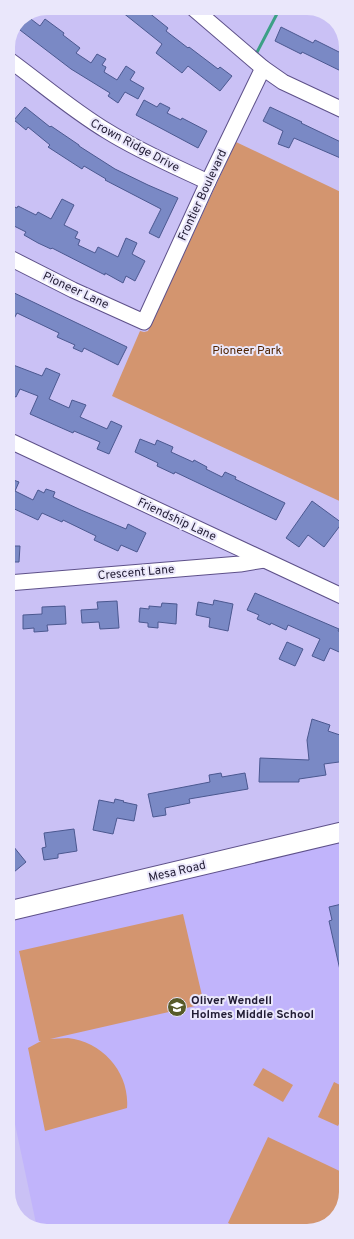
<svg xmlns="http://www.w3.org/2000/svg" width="354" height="1239" viewBox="0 0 354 1239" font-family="Overpass,sans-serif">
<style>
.built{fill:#c1b4fb}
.green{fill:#d3956f}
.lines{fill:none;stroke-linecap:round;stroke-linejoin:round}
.stream{stroke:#3ca086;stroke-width:3}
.building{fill:#7a89c5;stroke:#4b5890}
.minor-casing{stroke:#5e518a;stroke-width:17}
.major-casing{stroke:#5e518a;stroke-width:21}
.minor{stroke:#fff;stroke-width:15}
.major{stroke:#fff;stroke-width:19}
.labels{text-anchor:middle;stroke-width:4;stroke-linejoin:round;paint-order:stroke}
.street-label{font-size:12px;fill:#201b33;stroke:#eae7fb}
.park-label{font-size:12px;fill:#512503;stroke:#eae7fb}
.poi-label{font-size:12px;font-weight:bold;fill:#201b33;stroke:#eae7fb;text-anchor:start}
</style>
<rect width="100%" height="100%" fill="#cac1f5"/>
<path class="built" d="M346 837V1192L336 1217 315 1230 42 1231 37 1228 9 1096V917Z"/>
<g class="green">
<path d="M236 142 345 194 346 504 112 396 140 331 144 332 148 331Z"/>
<path d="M183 914 204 1004 50 1039C55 1039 62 1038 68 1038 103 1042 130 1073 127 1108L45 1131 28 1048 41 1041H39L19 951Z"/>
<path d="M263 1068 293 1085 283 1102 253 1085Z"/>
<path d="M334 1082 346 1088V1109L338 1126 318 1117Z"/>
<path d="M268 1137 346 1174V1192L336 1217 315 1230H243L228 1223Z"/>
</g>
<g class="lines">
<path class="stream" d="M255 56 280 8"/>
</g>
<g class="building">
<path d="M117 8H143L168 28 166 31 188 48 189 47 218 69 220 67 232 76 220 91 188 66 182 73 156 53 162 44Z"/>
<path d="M27 16 40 26 45 19 64 33 63 35 80 48 76 53 91 63 97 54 106 59 102 65 106 67 104 72 117 80 126 66 135 72 130 80 144 88 138 99 125 92 118 103 108 96 110 93 71 69 16 27 20 19Z"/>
<path d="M281 27 313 43 315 40 345 55V73L302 52 301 54 275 41Z"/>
<path d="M144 100 157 107 160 103 170 108 167 113 181 120 182 118 207 131 198 148 136 115Z"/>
<path d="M25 107 50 127 51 126 79 145V146L115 169 148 185 178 198 159 238 149 233 161 209 105 180 106 179 84 166 82 169 48 147 50 145 28 127 26 130 14 120Z"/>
<path d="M270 107 302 122 301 123 345 144V160L294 138 289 148 278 144 283 131 263 121Z"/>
<path d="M62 199 74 205 64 225 78 232 75 238 80 240 78 245 95 253 98 247 118 257 126 238 137 243 132 254 145 261 135 281 126 276 123 283 105 273V275L52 248 51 249 38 243 24 235 26 232 8 223V204L17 208 18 206 36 215 38 212 51 219Z"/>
<path d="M8 290 127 347 118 365 84 348 82 352 73 348 75 345 57 337 59 333 17 313 8 330Z"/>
<path d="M8 363 42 376 46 368 60 374 49 399 69 408 72 400 86 405 80 417 107 429 111 421 122 426 109 454 97 449 100 442 74 431 73 433 30 414 38 396 20 389 16 397 8 394Z"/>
<path d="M140 439 155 445 157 440 173 447 171 452 193 462 194 460 207 467 206 469 222 477 225 472 236 477 235 479 285 503 276 520 175 472 174 474 157 466 158 463 135 452Z"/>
<path d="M8 478 19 482 15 491 33 500 38 490 44 493 46 489 55 492 53 497 81 510 126 529 128 524 146 533 137 552 121 545 118 551 94 540 96 536 63 520 62 522 42 513 38 520 8 506Z"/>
<path d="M312 501 342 523 324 547 308 535 299 547 286 538Z"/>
<path d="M8 546H20L19 562H8Z"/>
<path d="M255 593 339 629 338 631 346 634V655L330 648 324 661 312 656 320 639 288 625 286 630 271 623 270 625 257 619 259 615 247 610Z"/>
<path d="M214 600 233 604 228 631 209 627 210 618 196 615 198 602 213 605Z"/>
<path d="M117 601 119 628 100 629 99 622 82 623 81 610 98 609 97 602Z"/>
<path d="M162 603 177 604 176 624 158 622V628L148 627V623L139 622 140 608 149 609V606L161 607Z"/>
<path d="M65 606 66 624 47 625 48 631 34 632V628L23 629V615L42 614V607Z"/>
<path d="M287 642 303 649 295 666 279 659Z"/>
<path d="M312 719 330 725 328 731 346 737V764L339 762 324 764 326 775 299 779V782H259L260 758 309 760 307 740Z"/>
<path d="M221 773 222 777 245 773 248 789 189 799 190 803 165 808 166 815 153 817 148 794 210 782 209 775Z"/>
<path d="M115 799 124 801 123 802 137 805 134 821 117 818 113 834 93 830 99 800 114 803Z"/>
<path d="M74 829 77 851 58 854V858L44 860 42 848 46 847 44 833Z"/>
<path d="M9 841 26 862 14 872 9 865Z"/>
<path d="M346 903V978L342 979 329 921 332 920 329 907Z"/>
</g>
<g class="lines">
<g class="minor-casing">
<g id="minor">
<path d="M193 8 263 68 283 82 345 111"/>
<path d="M8 59C41 83 72 110 107 131 139 151 174 166 208 182"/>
<path d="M8 257 73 290 144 322 208 182 263 68"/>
<path d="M8 440 346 598"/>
<path d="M8 583 240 564 264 560"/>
</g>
</g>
<g class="major-casing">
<path id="major" d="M9 911 346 831"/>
</g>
<use href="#minor" class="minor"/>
<use href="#major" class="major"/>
</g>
<defs>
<g id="school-disc" transform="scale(1)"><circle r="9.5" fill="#575a28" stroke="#eae7fb"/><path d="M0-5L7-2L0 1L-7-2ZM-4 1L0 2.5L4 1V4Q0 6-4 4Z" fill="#fff"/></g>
</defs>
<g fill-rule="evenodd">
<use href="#school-disc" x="177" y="1007"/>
</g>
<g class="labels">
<g class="street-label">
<text transform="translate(135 145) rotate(28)" y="4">Crown Ridge Drive</text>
<text transform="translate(202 195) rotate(-65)" y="4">Frontier Boulevard</text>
<text transform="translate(76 290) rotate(25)" y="4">Pioneer Lane</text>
<text transform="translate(177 519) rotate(25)" y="4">Friendship Lane</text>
<text transform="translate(136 572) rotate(-5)" y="4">Crescent Lane</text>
<text transform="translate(177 871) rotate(-13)" y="4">Mesa Road</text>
</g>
<g class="park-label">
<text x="247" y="354">Pioneer Park</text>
</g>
<g class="poi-label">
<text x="191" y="1004">Oliver Wendell<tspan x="191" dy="14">Holmes Middle School</tspan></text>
</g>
</g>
<path d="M0 0H354V1239H0ZM47 15H307A32 32 0 0 1 339 47V1192A32 32 0 0 1 307 1224H47A32 32 0 0 1 15 1192V47A32 32 0 0 1 47 15Z" fill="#eae7fb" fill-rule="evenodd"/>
</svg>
